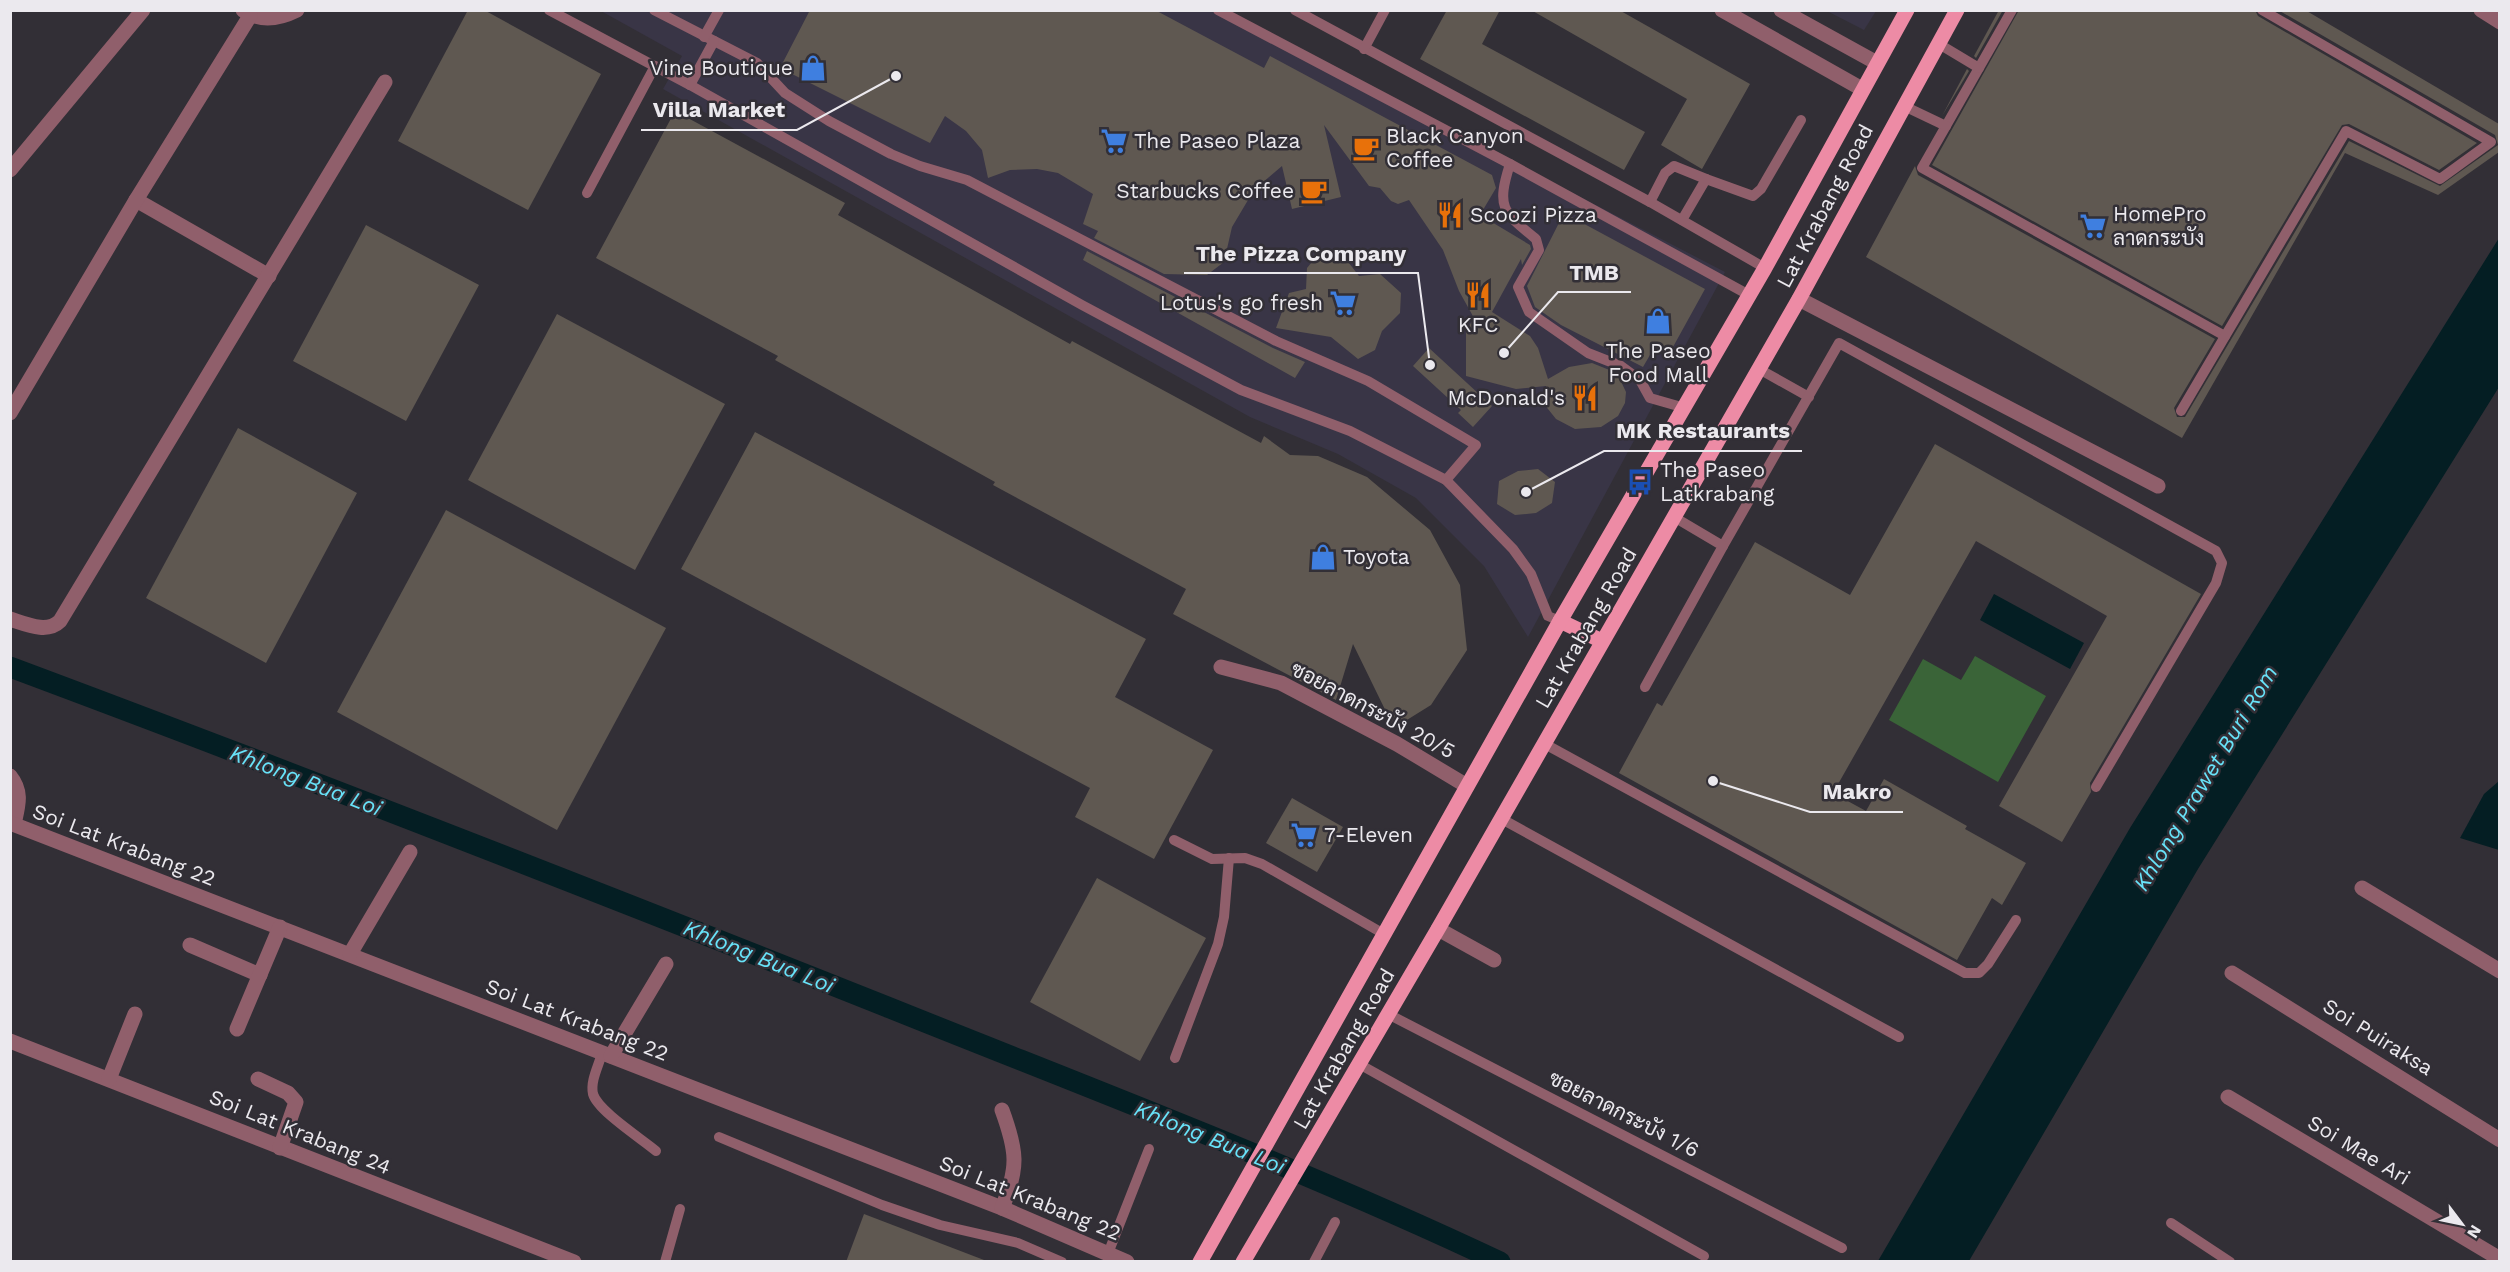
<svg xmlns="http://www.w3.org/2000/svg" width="2510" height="1272" viewBox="0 0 2510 1272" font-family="'Work Sans',Sarabun,sans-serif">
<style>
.commercial{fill:#393546}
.green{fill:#3a6438}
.water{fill:#041e23}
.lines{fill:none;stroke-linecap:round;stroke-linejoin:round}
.canal{stroke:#041e23;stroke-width:21}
.building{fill:#5f5851}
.lane{stroke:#905f6b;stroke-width:10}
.street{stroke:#905f6b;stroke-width:15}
.primary{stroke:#ed8ba5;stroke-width:15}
.labels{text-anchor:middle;stroke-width:5;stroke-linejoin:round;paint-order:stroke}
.poi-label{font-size:21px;fill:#ebe9ee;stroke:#322f36;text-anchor:start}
.street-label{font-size:21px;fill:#ebe9ee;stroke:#322f36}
.water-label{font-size:22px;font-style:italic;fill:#68e3f9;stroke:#322f36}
.leader{fill:none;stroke:#ebe9ee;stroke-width:2}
.callout-dot{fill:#ebe9ee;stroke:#322f36;stroke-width:2}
.callout-label{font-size:22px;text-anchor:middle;font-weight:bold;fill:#ebe9ee;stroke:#322f36;stroke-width:5;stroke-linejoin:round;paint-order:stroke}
</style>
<rect width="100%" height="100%" fill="#322f36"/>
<g class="commercial">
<path d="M601 11H1222L1725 272 1528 637 1484 566 1416 498 1338 454 1250 417 663 89 682 56Z"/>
<path d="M1827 11 1876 10V11L1864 30Z"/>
</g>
<path class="green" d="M1975 656 2046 696 1998 782 1889 720 1923 659 1961 680Z"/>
<g class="water">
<path d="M2499 238V387L2198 869 1969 1261H1878L2130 828Z"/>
<path d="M1994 594 2084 643 2070 669 1980 620Z"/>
<path d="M2499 781V850L2460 838 2484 794Z"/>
</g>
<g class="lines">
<path class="canal" d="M10 667C305 777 598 892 890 1008 1094 1090 1301 1168 1500 1262"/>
</g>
<g class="building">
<path d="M468 10H484L601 74 528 210 398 141Z"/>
<path d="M810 10H1155L1264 68 1270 56 1492 175 1496 188 1480 215 1530 245 1531 249 1522 265 1521 259 1492 312 1530 336 1538 348 1548 379 1569 367 1592 363 1617 373 1626 392 1625 403 1618 416 1601 427 1575 429 1556 419 1544 404 1546 386 1516 389 1466 376V331L1474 318 1459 291 1443 250 1409 200 1398 204 1391 201 1380 188 1369 186 1324 125 1341 197 1292 209 1282 166 1254 190 1232 227 1224 262 1207 275 1164 274 1094 238 1098 231 1083 224 1093 194 1058 173 1037 169 1010 170 988 178 982 150 966 131 945 116 930 143 780 68Z"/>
<path d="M1447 10H1500L1482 44 1645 132 1624 170 1420 59Z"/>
<path d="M1531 10H1619L1750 84 1702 169 1661 145 1687 99Z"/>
<path d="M1999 10H2003L1976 58 1974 56Z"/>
<path d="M2019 10H2255L2258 16 2477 143 2439 170 2349 124 2342 125 2222 326 1932 165Z"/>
<path d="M2278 10H2305L2499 124V152L2438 195 2345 153 2182 438 1866 257 1915 166 1918 175 2215 339 2174 408 2177 417H2185L2349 141 2440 186 2498 145 2495 135Z"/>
<path d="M1967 69 1969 71 1942 116Z"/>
<path d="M675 111 845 203 838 215 1070 344 1072 341 1261 443 1264 436 1290 455 1318 456 1367 477 1430 530 1460 585 1467 650 1431 705 1394 728 1353 644 1336 700 1173 614 1186 589 993 485 995 482 775 360 778 356 596 258Z"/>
<path d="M1564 213 1705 289 1668 356 1654 348 1643 367 1561 325 1535 307 1527 286Z"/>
<path d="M366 225 479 285 406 421 293 361Z"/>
<path d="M1087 251 1273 348 1305 362 1295 378 1083 260Z"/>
<path d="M1320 252 1342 254 1359 276 1380 274 1401 293 1400 313 1382 331 1375 350 1358 359 1331 337 1276 328 1289 293 1306 289 1307 268Z"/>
<path d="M557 314 725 404 635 570 468 480Z"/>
<path d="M1429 348 1492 406 1473 427 1458 413 1461 410 1413 366Z"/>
<path d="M238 428 357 493 266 663 146 598Z"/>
<path d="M755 432 1146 639 1115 697 1213 750 1154 859 1075 817 1090 788 681 569Z"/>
<path d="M1935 444 2201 594 2090 783 2091 792 2062 842 1999 806 2107 616 1976 541 1833 793 1866 811 1884 779 1967 826 1965 829 2026 863 2002 905 1992 898 1957 960 1619 773 1657 703 1662 706 1755 542 1850 595Z"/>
<path d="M1538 469 1555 482 1552 503 1536 513 1515 515 1497 504 1499 481 1518 471Z"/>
<path d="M446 510 666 628 557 830 337 712Z"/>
<path d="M1292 798 1343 827 1317 872 1266 843Z"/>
<path d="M1097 878 1206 938 1140 1061 1030 1002Z"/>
<path d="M864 1214 984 1260V1262H846Z"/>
</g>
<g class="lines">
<g class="lane">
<path d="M549 10 690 85 1082 305 1241 390 1350 431 1446 480 1513 549 1531 574 1548 616 1560 621"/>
<path d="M654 10 757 63 785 93 829 121 891 154 920 166 967 180 1276 341 1368 381 1476 445 1446 480"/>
<path d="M1218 10 1510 164C1496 208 1503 212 1536 239L1539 250 1518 287 1529 312 1588 353 1621 366 1640 380 1650 398 1685 408"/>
<path d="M1295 10 1650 202 1765 268"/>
<path d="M2012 10 1922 168 2225 336"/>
<path d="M704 37 719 10"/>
<path d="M1939 44 1979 68"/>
<path d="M1364 49 1385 10"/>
<path d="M690 85 714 41"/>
<path d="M1904 106 1946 126"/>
<path d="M1510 164 1749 295"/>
<path d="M1706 179 1753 196 1761 189 1801 120"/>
<path d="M587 193 655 66"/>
<path d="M1650 202 1665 173 1674 166 1706 179 1682 220"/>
<path d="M1759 369 1809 397"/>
<path d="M2181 411 2346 131 2440 179 2491 142 2262 10"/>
<path d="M1723 546 1839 343 2216 551 2222 563 2216 583 2096 787"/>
<path d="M1645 687 1723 546 1674 517"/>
<path d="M1543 743 1965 973H1979L1988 964 2016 920"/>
<path d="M1500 818 1899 1037"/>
<path d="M1174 840 1212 859 1245 858 1262 864 1384 934"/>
<path d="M1388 1014 1842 1248"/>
<path d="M602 1053C599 1065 590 1081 593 1094 598 1111 642 1139 656 1151"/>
<path d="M1175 1058 1218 944 1224 917 1229 858"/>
<path d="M1359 1064 1704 1256"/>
<path d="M719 1137 882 1205 940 1225 1018 1243 1062 1262"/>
<path d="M2171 1223 2230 1262"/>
<path d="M1109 1251 1149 1149"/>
<path d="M665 1262 680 1209"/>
<path d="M1314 1262 1335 1222"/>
</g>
<g class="street">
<path d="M243 10C260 22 279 19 297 10"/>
<path d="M1722 10 1862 89"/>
<path d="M1781 10 1877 63"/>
<path d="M2481 10 2500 22"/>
<path d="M10 170 143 10"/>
<path d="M136 200 269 276"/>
<path d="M1799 299 2158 486"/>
<path d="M10 413 136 200 250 16"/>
<path d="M10 619C26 624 47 634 60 621L385 82"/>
<path d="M1221 667 1281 683 1397 744 1467 786"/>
<path d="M10 776C23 792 18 806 14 824"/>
<path d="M10 823 1002 1208 1127 1262"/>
<path d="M2362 888 2500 971"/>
<path d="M1438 929 1494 960"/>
<path d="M190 945 260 975"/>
<path d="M350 954 410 852"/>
<path d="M2232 973 2500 1140"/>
<path d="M237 1029 280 927"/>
<path d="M10 1041 574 1262"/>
<path d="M611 1056 666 964"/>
<path d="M109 1079 135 1014"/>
<path d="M258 1079 288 1093 296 1102 280 1148"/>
<path d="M2228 1097 2500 1259"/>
<path d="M1002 1110C1017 1151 1019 1167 1002 1208"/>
</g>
<g class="primary">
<path d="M1560 621 1602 641"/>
<path d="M1200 1262 1560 621 1765 268 1907 10"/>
<path d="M1243 1262 1438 929 1799 299 1957 10"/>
</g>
</g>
<defs>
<g id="shop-bare" transform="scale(2.07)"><path d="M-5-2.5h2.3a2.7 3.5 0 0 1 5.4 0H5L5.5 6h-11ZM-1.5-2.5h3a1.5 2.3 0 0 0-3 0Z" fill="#3f7fe0" stroke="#322f36" stroke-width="2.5" paint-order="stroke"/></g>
<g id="supermarket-bare" transform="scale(2.07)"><path d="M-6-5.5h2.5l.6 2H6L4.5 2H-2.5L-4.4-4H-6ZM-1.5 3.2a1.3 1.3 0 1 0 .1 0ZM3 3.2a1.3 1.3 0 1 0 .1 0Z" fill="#3f7fe0" stroke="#322f36" stroke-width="2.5" paint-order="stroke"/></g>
<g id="cafe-bare" transform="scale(2.07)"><path d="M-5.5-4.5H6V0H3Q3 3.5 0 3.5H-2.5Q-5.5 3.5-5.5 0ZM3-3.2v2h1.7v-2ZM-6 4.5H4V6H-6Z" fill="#e8710a" stroke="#322f36" stroke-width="2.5" paint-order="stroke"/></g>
<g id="restaurant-bare" transform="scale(2.07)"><path d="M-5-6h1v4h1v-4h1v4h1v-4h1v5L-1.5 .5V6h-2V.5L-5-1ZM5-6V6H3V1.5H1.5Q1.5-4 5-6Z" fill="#e8710a" stroke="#322f36" stroke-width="2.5" paint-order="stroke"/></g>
<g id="bus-bare" transform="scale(2.07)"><path d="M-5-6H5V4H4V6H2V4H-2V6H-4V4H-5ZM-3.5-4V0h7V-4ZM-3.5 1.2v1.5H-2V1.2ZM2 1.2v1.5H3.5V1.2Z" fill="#1a4fb4" stroke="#322f36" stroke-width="2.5" paint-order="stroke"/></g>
</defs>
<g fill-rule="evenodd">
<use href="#shop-bare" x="813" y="68"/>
<use href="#supermarket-bare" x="1114" y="141"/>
<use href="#cafe-bare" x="1366" y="148"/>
<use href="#cafe-bare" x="1314" y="191"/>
<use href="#restaurant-bare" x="1450" y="215"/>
<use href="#supermarket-bare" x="2093" y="226"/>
<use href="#restaurant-bare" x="1478" y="295"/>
<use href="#supermarket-bare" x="1343" y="303"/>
<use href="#shop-bare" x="1658" y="321"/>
<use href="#restaurant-bare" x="1585" y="398"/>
<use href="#bus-bare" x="1640" y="482"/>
<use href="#shop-bare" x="1323" y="557"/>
<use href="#supermarket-bare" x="1304" y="835"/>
</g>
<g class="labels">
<g class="poi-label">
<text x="793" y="75" text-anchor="end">Vine Boutique</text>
<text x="1386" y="143">Black Canyon<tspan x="1386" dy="24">Coffee</tspan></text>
<text x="1134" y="148">The Paseo Plaza</text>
<text x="1294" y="198" text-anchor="end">Starbucks Coffee</text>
<text x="2113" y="221">HomePro<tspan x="2113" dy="24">ลาดกระบัง</tspan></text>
<text x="1470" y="222">Scoozi Pizza</text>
<text x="1323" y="310" text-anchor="end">Lotus's go fresh</text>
<text x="1478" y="332" text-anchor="middle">KFC</text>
<text x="1658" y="358" text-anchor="middle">The Paseo<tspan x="1658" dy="24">Food Mall</tspan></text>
<text x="1565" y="405" text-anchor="end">McDonald's</text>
<text x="1660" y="477">The Paseo<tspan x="1660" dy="24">Latkrabang</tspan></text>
<text x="1343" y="564">Toyota</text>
<text x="1324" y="842">7-Eleven</text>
</g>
<g class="street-label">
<text transform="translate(1825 206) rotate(-62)" y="7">Lat Krabang Road</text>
<text transform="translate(1586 628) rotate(-60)" y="7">Lat Krabang Road</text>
<text transform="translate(1373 710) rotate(28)" y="7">ซอยลาดกระบัง 20/5</text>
<text transform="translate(124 845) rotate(21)" y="7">Soi Lat Krabang 22</text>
<text transform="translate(577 1020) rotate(21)" y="7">Soi Lat Krabang 22</text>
<text transform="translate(2378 1037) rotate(32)" y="7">Soi Puiraksa</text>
<text transform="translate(1344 1049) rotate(-60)" y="7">Lat Krabang Road</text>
<text transform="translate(1624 1114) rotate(27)" y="7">ซอยลาดกระบัง 1/6</text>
<text transform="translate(300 1132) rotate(22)" y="7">Soi Lat Krabang 24</text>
<text transform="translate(2359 1150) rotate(31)" y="7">Soi Mae Ari</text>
<text transform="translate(1030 1198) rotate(22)" y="7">Soi Lat Krabang 22</text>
</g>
<g class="water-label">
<text transform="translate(2205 778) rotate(-59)" y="8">Khlong Prawet Buri Rom</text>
<text transform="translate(306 780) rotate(21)" y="8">Khlong Bua Loi</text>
<text transform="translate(759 956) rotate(22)" y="8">Khlong Bua Loi</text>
<text transform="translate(1210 1137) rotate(22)" y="8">Khlong Bua Loi</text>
</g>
</g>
<path class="leader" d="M896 76L797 130H641M1430 365L1418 273H1184M1504 353L1558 292H1631M1526 492L1604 451H1802M1713 781L1810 812H1903"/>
<g class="callout-dot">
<circle cx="896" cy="76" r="6"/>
<circle cx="1430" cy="365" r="6"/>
<circle cx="1504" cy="353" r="6"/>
<circle cx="1526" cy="492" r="6"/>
<circle cx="1713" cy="781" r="6"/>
</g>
<g class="callout-label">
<text x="719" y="117">Villa Market</text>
<text x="1301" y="261">The Pizza Company</text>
<text x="1594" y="280">TMB</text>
<text x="1703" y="438">MK Restaurants</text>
<text x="1857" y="799">Makro</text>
</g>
<rect width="2510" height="1272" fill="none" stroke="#ebe9ee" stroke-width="24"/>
<g transform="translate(2462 1224) rotate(122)" stroke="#322f36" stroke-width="4.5" paint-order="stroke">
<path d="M0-4.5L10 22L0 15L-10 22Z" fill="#ebe9ee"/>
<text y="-9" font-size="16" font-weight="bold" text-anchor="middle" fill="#ebe9ee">N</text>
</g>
</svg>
